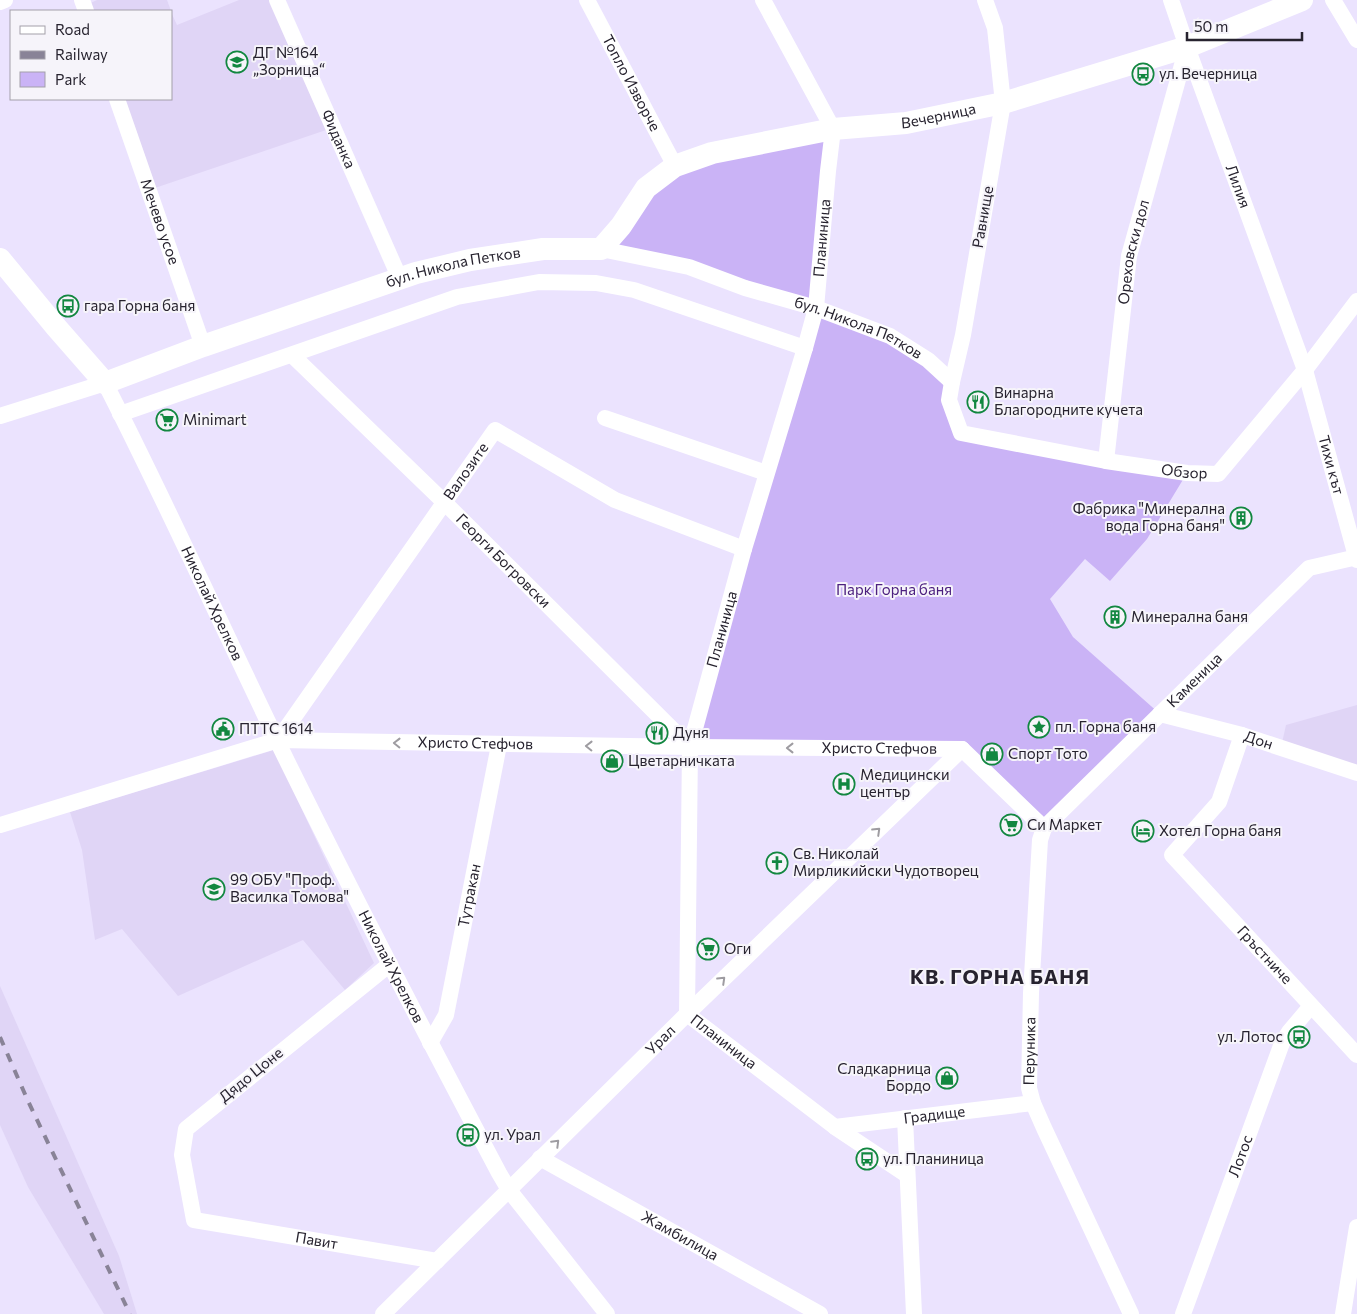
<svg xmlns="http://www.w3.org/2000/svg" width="1357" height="1314" viewBox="0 0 1357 1314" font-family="Commissioner,sans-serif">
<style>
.built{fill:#e0d5f6}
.green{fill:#cab3f6}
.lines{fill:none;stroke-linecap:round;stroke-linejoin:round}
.street{stroke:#fff;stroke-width:16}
.secondary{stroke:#fff;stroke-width:22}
.rail{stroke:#898397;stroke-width:4;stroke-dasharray:9 9;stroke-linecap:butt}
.oneway{stroke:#9e9ca1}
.labels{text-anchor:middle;stroke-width:4;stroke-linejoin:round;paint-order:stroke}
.poi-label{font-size:15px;fill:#27232f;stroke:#f6f4fa;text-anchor:start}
.street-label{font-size:15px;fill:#27232f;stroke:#f6f4fa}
.park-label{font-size:15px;fill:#4c207f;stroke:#f6f4fa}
.district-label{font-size:20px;font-weight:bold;letter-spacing:1px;fill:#27232f;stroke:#f6f4fa}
</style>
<rect width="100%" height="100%" fill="#ebe3fe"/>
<g class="built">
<path d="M97 0H167L171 11H86L84 6Z"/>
<path d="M239 0H277L332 128 149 190 117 99H171V12L177 25Z"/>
<path d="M1357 705V778L1280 752 1286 725Z"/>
<path d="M274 750 374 963 345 990 303 940 178 996 122 929 95 940 82 850 70 812Z"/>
<path d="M0 986 119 1256 137 1314H104L28 1187 0 1125Z"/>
</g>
<path class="green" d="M833 129 816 308 890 336 952 382 961 433 1187 473 1147 539 1110 581 1085 559 1050 599 1073 637 1160 714 1044 828 962 749 690 747 815 308 601 249 675 166Z"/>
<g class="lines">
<g class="street">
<path d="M82 0 86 11"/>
<path id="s1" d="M277 0 400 279"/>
<path id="s2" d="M587 0 675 166"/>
<path id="s3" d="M985 0 995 28 1003 103 963 335 952 382 949 400 961 433 1106 461 1187 473 1218 474 1305 370 1357 301"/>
<path id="s4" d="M1171 0 1187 47 1305 370 1357 560"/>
<path d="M1333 0 1357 40"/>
<path d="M0 2 5 0"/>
<path id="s5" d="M117 99 203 346"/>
<path id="s6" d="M601 249 689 267 745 288 816 308 890 336 928 360 952 382"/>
<path id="s7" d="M292 355 444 502 690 747"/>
<path d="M120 414 457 297 539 282 596 283 634 290 805 348"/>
<path id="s8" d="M0 416 105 383C169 508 226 636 288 763 356 901 427 1037 499 1173L509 1190 607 1314"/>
<path d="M605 418 766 473"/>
<path id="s9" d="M1106 461 1129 256 1187 47"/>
<path id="s10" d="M1160 714 1242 735 1357 773"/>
<path id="s11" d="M1242 735 1219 802 1172 855 1357 1055"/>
<path id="s12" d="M278 740 495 430 615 500 744 549"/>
<path d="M962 749 1044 828"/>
<path id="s13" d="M0 825 278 740 690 747 962 749"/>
<path id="s14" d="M390 964 186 1129 182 1155 194 1220 437 1261"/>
<path id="s15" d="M687 1014 690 747 744 549 805 348 816 308 828 171 833 129 763 0"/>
<path id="s16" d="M687 1014 835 1127 907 1175"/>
<path id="s17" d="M430 1043 446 1015 499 745"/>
<path d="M905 1118 914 1314"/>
<path id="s18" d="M835 1127 1033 1103"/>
<path id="s19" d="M540 1158 820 1314"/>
<path id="s20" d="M383 1314 687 1014 962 749"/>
<path id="s21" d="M1131 1314 1044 1128 1033 1103 1029 1088 1031 993 1040 840 1044 828 1309 568 1357 557"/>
<path id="s22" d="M1183 1314 1282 1043 1289 1032 1311 1006"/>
<path d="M1343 1314 1357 1227"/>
</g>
<path class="secondary" id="s23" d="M0 259 56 327 105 383 203 346 416 273 470 260 543 249H601L621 226 646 188 675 166 712 153 833 129 906 123 1003 103 1187 47 1302 0"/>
<path class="rail" d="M0 1037 28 1101 130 1314"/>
</g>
<defs><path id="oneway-chevron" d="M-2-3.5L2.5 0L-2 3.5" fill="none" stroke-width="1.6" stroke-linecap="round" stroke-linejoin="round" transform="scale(1.25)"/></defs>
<g class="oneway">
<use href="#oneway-chevron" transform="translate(397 743) rotate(-179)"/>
<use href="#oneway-chevron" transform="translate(589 746) rotate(-179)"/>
<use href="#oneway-chevron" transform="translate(790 748) rotate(-180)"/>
<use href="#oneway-chevron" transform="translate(877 831) rotate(-44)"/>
<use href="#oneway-chevron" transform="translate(722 980) rotate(-44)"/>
<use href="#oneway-chevron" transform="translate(556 1143) rotate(-45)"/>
</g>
<defs>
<g id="school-ring" transform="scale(1.125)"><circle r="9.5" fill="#f6f4fa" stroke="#128740" stroke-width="1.5"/><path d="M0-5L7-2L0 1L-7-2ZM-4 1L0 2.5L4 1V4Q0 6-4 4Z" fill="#128740"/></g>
<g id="bus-ring" transform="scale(1.125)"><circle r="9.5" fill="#f6f4fa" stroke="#128740" stroke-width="1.5"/><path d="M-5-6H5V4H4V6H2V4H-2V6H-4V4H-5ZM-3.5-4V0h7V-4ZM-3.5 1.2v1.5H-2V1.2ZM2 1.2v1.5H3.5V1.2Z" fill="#128740"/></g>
<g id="restaurant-ring" transform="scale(1.125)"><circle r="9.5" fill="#f6f4fa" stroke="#128740" stroke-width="1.5"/><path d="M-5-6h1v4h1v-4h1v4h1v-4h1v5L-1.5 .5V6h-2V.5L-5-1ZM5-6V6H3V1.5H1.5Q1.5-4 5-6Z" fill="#128740"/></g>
<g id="supermarket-ring" transform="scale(1.125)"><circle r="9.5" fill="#f6f4fa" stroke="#128740" stroke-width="1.5"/><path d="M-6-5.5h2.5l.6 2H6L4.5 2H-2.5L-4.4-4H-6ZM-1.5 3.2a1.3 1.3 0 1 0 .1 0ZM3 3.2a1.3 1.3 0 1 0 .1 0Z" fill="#128740"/></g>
<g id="building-ring" transform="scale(1.125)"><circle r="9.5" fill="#f6f4fa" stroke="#128740" stroke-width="1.5"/><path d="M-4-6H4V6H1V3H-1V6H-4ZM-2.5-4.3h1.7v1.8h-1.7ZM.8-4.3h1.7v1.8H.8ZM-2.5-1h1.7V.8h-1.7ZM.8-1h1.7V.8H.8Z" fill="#128740"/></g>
<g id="sight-ring" transform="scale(1.125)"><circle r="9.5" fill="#f6f4fa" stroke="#128740" stroke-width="1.5"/><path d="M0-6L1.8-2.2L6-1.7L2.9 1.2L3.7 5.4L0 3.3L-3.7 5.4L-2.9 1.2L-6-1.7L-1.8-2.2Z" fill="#128740"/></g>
<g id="civic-ring" transform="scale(1.125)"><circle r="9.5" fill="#f6f4fa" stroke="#128740" stroke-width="1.5"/><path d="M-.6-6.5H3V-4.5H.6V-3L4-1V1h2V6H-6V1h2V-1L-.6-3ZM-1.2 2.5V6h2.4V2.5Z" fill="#128740"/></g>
<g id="shop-ring" transform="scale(1.125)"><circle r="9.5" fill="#f6f4fa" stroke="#128740" stroke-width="1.5"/><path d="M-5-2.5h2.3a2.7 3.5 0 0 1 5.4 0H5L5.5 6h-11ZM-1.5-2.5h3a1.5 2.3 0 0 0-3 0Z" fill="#128740"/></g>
<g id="hospital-ring" transform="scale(1.125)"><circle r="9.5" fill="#f6f4fa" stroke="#128740" stroke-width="1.5"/><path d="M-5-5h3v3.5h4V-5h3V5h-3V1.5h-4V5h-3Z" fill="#128740"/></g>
<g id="hotel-ring" transform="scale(1.125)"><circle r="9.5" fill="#f6f4fa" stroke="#128740" stroke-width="1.5"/><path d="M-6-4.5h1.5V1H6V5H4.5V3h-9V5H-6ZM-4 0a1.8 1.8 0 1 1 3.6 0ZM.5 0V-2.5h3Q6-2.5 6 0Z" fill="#128740"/></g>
<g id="church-ring" transform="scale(1.125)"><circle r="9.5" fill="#f6f4fa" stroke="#128740" stroke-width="1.5"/><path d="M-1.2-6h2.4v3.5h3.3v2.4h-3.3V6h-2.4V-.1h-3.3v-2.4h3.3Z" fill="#128740"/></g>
</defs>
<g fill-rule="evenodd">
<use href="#school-ring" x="237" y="62"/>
<use href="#bus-ring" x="1143" y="74"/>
<use href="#bus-ring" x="68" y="306"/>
<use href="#restaurant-ring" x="978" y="402"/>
<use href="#supermarket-ring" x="167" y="420"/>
<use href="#building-ring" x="1241" y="518"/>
<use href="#building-ring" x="1115" y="617"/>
<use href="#sight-ring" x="1039" y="727"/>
<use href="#civic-ring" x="223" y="729"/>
<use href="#restaurant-ring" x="657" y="733"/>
<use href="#shop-ring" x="992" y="754"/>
<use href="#shop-ring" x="612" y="761"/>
<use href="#hospital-ring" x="844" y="784"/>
<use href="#supermarket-ring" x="1011" y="825"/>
<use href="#hotel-ring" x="1143" y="831"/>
<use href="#church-ring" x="777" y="863"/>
<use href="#school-ring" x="214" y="889"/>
<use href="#supermarket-ring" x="708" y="949"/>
<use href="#bus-ring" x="1299" y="1037"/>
<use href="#shop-ring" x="947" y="1078"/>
<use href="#bus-ring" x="468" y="1135"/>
<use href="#bus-ring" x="867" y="1159"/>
</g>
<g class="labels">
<g class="poi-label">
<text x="253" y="58">ДГ №164<tspan x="253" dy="17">„Зорница“</tspan></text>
<text x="1159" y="79">ул. Вечерница</text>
<text x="84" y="311">гара Горна баня</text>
<text x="994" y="398">Винарна<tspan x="994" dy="17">Благородните кучета</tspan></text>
<text x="183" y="425">Minimart</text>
<text x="1225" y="514" text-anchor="end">Фабрика "Минерална<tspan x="1225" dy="17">вода Горна баня"</tspan></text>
<text x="1131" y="622">Минерална баня</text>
<text x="1055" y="732">пл. Горна баня</text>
<text x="239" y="734">ПТТС 1614</text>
<text x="673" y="738">Дуня</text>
<text x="1008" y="759">Спорт Тото</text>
<text x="628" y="766">Цветарничката</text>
<text x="860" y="780">Медицински<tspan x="860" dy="17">център</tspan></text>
<text x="1027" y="830">Си Маркет</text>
<text x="1159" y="836">Хотел Горна баня</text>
<text x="793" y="859">Св. Николай<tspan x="793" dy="17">Мирликийски Чудотворец</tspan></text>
<text x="230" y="885">99 ОБУ "Проф.<tspan x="230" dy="17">Василка Томова"</tspan></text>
<text x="724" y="954">Оги</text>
<text x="1283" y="1042" text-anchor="end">ул. Лотос</text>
<text x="931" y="1074" text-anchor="end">Сладкарница<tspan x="931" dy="17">Бордо</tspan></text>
<text x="484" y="1140">ул. Урал</text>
<text x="883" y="1164">ул. Планиница</text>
</g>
<g class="street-label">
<text dy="5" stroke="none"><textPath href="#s2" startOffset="94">Топло Изворче</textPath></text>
<text dy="5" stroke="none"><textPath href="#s23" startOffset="1061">Вечерница</textPath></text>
<text dy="5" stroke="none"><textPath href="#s1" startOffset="152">Фиданка</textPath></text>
<text dy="5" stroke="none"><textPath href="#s4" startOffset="198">Лилия</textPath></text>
<text transform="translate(983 217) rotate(-80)" y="5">Равнище</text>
<text dy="5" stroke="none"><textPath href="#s5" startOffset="130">Мечево усое</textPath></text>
<text dy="5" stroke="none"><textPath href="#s15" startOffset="794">Планиница</textPath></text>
<text dy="5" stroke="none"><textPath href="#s9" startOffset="211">Ореховски дол</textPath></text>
<text dy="5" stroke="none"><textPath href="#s23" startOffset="530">бул. Никола Петков</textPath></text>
<text dy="5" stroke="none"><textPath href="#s6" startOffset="270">бул. Никола Петков</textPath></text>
<text dy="5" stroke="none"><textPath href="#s4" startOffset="492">Тихи кът</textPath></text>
<text dy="5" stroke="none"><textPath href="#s3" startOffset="669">Обзор</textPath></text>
<text dy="5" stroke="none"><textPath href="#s12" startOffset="328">Валозите</textPath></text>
<text dy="5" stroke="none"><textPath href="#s7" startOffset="295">Георги Богровски</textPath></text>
<text dy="5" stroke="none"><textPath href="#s8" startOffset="355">Николай Хрелков</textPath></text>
<text dy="5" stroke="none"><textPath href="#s15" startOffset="389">Планиница</textPath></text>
<text dy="5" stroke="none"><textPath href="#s21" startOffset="720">Каменица</textPath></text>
<text dy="5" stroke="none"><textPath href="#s10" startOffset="102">Дон</textPath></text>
<text dy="5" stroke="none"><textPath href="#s13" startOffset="488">Христо Стефчов</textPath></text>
<text dy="5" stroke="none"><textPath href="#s13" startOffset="892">Христо Стефчов</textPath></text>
<text dy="5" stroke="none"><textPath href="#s17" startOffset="154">Тутракан</textPath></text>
<text dy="5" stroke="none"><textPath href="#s11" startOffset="278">Гръстниче</textPath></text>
<text dy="5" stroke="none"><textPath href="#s8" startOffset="760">Николай Хрелков</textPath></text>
<text dy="5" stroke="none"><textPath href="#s20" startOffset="390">Урал</textPath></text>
<text dy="5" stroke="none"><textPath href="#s16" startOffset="46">Планиница</textPath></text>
<text dy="5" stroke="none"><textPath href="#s21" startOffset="285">Перуника</textPath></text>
<text transform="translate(251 1075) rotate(-39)" y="5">Дядо Цоне</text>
<text dy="5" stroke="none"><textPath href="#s18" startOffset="100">Градище</textPath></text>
<text dy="5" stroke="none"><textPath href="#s22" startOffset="168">Лотос</textPath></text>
<text dy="5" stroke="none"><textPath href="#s19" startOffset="160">Жамбилица</textPath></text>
<text dy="5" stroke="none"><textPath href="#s14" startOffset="479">Павит</textPath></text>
</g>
<g class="park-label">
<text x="894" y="595">Парк Горна баня</text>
</g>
<g class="district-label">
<text x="1000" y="984">КВ. ГОРНА БАНЯ</text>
</g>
</g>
<rect x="10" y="10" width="162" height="90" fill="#f6f4fa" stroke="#a3a0a9"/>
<rect x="20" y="26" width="25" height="8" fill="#ffffff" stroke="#a3a0a9"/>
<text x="55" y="35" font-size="15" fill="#27232f">Road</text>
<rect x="20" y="51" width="25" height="8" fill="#898397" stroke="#a3a0a9"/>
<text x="55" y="60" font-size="15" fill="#27232f">Railway</text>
<rect x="20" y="72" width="25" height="15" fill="#cab3f6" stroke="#a3a0a9"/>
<text x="55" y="85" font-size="15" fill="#27232f">Park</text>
<path d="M1187 32v8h115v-8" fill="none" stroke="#27232f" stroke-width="2.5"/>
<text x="1194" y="32" font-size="15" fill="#27232f" stroke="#f6f4fa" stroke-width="4" paint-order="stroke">50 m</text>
</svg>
